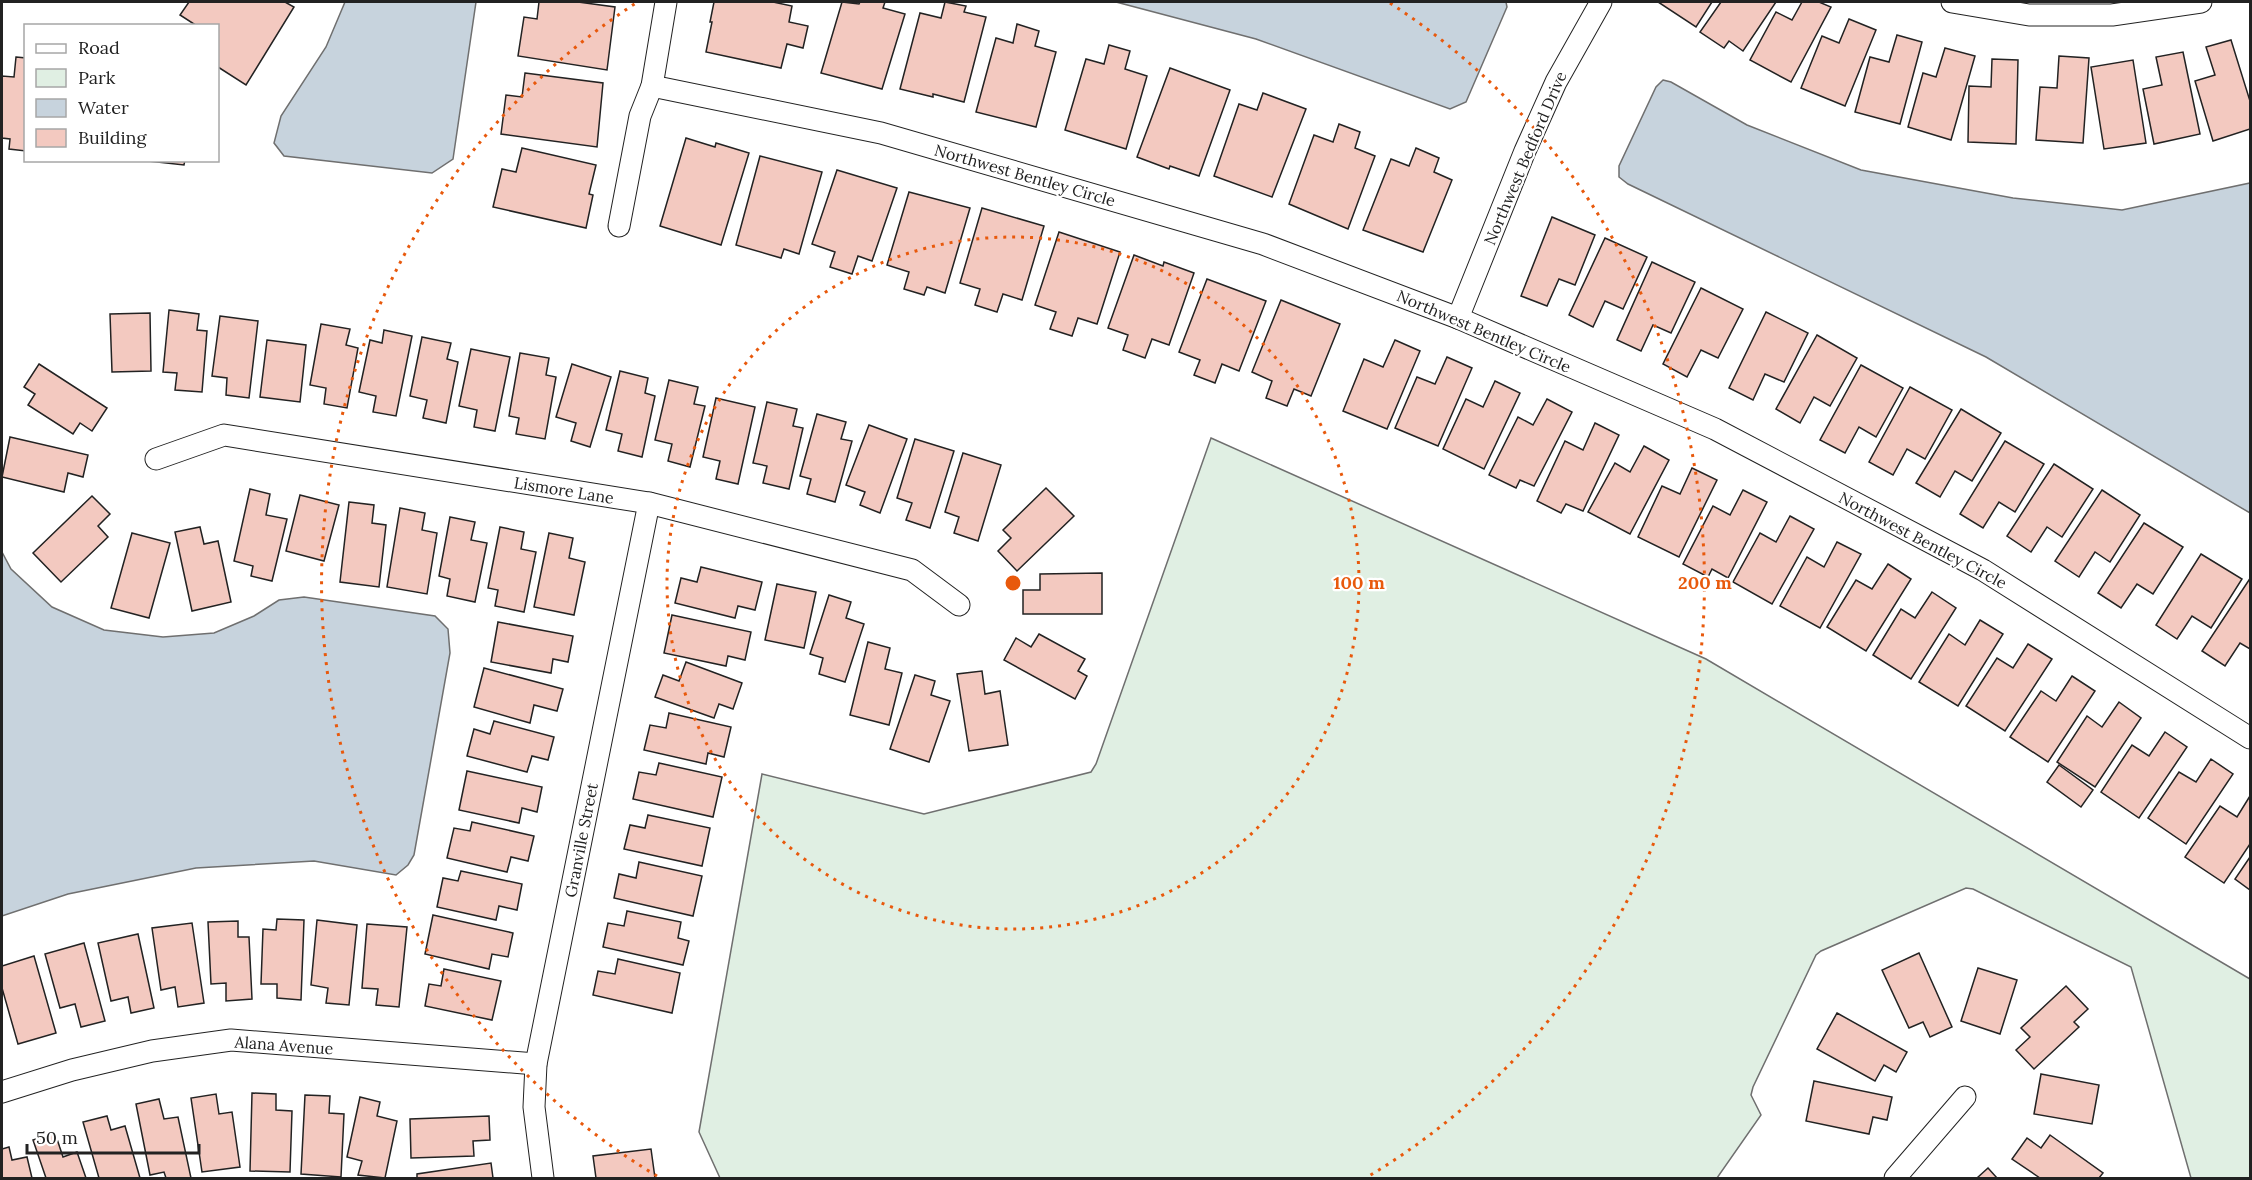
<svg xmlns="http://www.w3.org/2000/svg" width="2252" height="1180" viewBox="0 0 2252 1180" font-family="Lora,serif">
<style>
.green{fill:#e0efe3;stroke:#6f6f6f;stroke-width:1.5}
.water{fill:#c7d3dd;stroke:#6f6f6f;stroke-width:1.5}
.building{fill:#f3c9c0;stroke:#222;stroke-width:1.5}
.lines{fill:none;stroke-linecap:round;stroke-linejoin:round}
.minor-casing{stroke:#222;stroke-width:23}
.minor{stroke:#fff;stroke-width:21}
.ring{fill:none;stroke:#e8590c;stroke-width:3;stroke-dasharray:3 6}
.labels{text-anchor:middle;stroke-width:4.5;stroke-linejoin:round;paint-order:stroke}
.street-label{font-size:16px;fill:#222;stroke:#fff}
.centre{fill:#e8590c;stroke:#fff;stroke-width:3}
.ring-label{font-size:18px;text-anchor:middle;font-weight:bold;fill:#e8590c;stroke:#fff;stroke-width:4.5;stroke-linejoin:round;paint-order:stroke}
</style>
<rect width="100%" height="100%" fill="#fff"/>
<path class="green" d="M1211 438 1706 659 2250 979V1178H2191L2131 967 1973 889 1966 888 1821 951 1816 955 1753 1087 1751 1095 1761 1115 1717 1178H720L699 1132 762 774 924 814 1091 772 1096 764Z"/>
<g class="water">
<path d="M345 2H476L453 159 432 173 284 156 274 143 281 116 326 47Z"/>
<path d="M1116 2H1506L1507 7 1466 102 1450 109 1256 39Z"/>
<path d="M1663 80 1671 82 1747 125 1861 170 2013 198 2122 210 2250 183V513L1986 357 1628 184 1619 177V166L1656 87Z"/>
<path d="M2 552 11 569 52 607 104 630 163 637 214 633 254 616 279 600 304 597 435 616 448 629 450 653 414 855 408 865 396 875 314 861 196 868 68 894 2 916Z"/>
</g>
<g class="building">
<path d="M189 2H285L294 7 246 85 218 67V26H197L180 15Z"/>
<path d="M539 2H578L615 7 607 70 518 56 524 17 537 19Z"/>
<path d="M714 2H773L792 6 789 22 808 26 803 48 787 44 781 68 706 52 712 22H710Z"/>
<path d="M842 2 859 4 860 2H885L883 8 905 14 882 89 821 73Z"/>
<path d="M945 2 966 6 964 12 986 17 964 102 933 94V97L900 89 920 13 941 18Z"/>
<path d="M1658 2H1712L1696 27Z"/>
<path d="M1721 2H1776L1743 51 1729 41 1724 48 1700 32Z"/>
<path d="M1802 2H1819L1831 7 1791 82 1750 60 1776 12 1792 20Z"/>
<path d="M1849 19 1876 30 1845 106 1801 88 1822 36 1839 43Z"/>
<path d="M1017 24 1039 31 1035 46 1056 52 1036 127 976 112 996 38 1013 43Z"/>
<path d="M1897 35 1922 42 1900 124 1855 112 1870 57 1889 62Z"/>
<path d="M2231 40 2250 101V129L2213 141 2195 81 2215 75 2206 47Z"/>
<path d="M1109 45 1130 51 1125 69 1147 76 1126 149 1065 130 1086 59 1104 64Z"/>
<path d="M1945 48 1975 56 1951 140 1908 127 1923 73 1936 77Z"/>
<path d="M2183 52 2200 134 2154 144 2143 89 2162 85 2156 57Z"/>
<path d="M2059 56 2089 58 2083 143 2036 140 2040 87 2057 88Z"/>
<path d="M16 57 26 58V151L9 149 10 139 2 138V76L14 77Z"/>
<path d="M1992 59 2018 60 2016 144 1968 142 1969 86 1991 87Z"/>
<path d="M2133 60 2146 143 2104 149 2091 67Z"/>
<path d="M1170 68 1230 90 1199 176 1170 166 1169 169 1137 157Z"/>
<path d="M525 73 603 83 597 147 501 134 506 95 522 97Z"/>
<path d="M1263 93 1306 109 1272 197 1214 176 1239 104 1257 110Z"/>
<path d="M1339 124 1360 132 1355 148 1375 156 1348 229 1289 204 1314 135 1333 142Z"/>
<path d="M686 138 715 147 716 143 749 153 721 245 660 226Z"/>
<path d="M522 148 596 165 589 194 593 195 586 228 493 207 502 169 516 172Z"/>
<path d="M1416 148 1439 158 1434 172 1452 180 1423 252 1363 230 1391 159 1409 166Z"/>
<path d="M760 156 822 172 799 254 784 249 781 258 736 245Z"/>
<path d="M139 160H185L184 165Z"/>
<path d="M837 170 897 188 872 261 858 256 852 274 830 267 835 252 812 244Z"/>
<path d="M909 192 970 208 945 293 927 287 924 295 904 289 909 272 887 265Z"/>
<path d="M982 208 1044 226 1022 300 1003 294 997 312 975 305 980 289 960 283Z"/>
<path d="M1552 217 1595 235 1575 285 1559 279 1547 306 1521 296Z"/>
<path d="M1059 232 1120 252 1097 324 1078 318 1072 336 1050 329 1056 312 1035 305Z"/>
<path d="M1605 238 1647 257 1623 309 1605 301 1593 327 1569 315Z"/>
<path d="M1134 255 1163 266 1164 262 1194 273 1169 345 1152 339 1145 358 1123 350 1128 335 1108 328Z"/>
<path d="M1652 262 1695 282 1671 333 1653 325 1641 351 1617 340Z"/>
<path d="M1207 279 1266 301 1239 371 1222 364 1215 383 1194 375 1200 360 1179 352Z"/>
<path d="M1701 288 1743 309 1718 358 1701 350 1687 377 1663 364Z"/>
<path d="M1281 300 1340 324 1311 396 1294 389 1287 406 1266 398 1272 381 1252 372Z"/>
<path d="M169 310 199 314 197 330 207 331 202 392 175 390 177 373 163 372Z"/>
<path d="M1766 312 1808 333 1784 382 1765 374 1753 400 1729 388Z"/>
<path d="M150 313 151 371 112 372 110 314Z"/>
<path d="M220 316 258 321 249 398 226 395 227 378 212 376Z"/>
<path d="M321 324 350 329 346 345 358 348 347 408 324 404 326 388 310 385Z"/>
<path d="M384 330 412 336 396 416 373 412 376 396 359 392 370 340 382 343Z"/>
<path d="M1817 335 1857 358 1830 406 1814 397 1800 423 1776 409Z"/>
<path d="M422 337 451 343 447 359 458 362 446 423 423 418 427 400 410 396Z"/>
<path d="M267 340 306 345 300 402 260 397Z"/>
<path d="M1395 340 1420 351 1387 429 1343 411 1364 359 1383 367Z"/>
<path d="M471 349 510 357 495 431 474 427 477 410 459 406Z"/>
<path d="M520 353 549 358 546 375 556 377 545 439 516 434 519 418 509 416Z"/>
<path d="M1447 357 1472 368 1438 446 1395 428 1417 377 1435 384Z"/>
<path d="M39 364 107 408 92 431 80 423 73 434 28 405 35 394 24 387Z"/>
<path d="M572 364 611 377 590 447 571 441 576 423 556 417Z"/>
<path d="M1861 365 1903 388 1876 437 1859 427 1845 453 1820 440Z"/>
<path d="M620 371 648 378 645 393 655 396 642 457 618 451 622 434 606 430Z"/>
<path d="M669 380 698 387 694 404 705 406 690 467 668 461 672 444 655 440Z"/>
<path d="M1495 381 1520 393 1484 469 1443 449 1466 399 1483 407Z"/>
<path d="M1910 387 1952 410 1925 459 1907 449 1893 475 1869 462Z"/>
<path d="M716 398 755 407 738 484 716 479 720 461 703 457Z"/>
<path d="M1547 399 1572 412 1534 486 1520 480 1516 488 1489 475 1518 417 1533 425Z"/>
<path d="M767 402 797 409 793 426 803 428 789 489 763 483 767 466 753 463Z"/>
<path d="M1961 409 2001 433 1972 481 1955 471 1940 497 1916 483Z"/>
<path d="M817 414 846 422 841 439 852 441 835 502 807 494 811 479 800 476Z"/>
<path d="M1595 423 1619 435 1583 511 1566 504 1561 513 1537 501 1565 441 1583 450Z"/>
<path d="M869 425 907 439 880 513 860 505 865 492 846 485Z"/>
<path d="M10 437 88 455 83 477 68 473 64 492 2 477Z"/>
<path d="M915 439 954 451 930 528 906 520 912 503 897 498Z"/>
<path d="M2005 441 2044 464 2015 512 1999 502 1983 528 1960 514Z"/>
<path d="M1644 446 1669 460 1630 534 1588 512 1615 463 1630 472Z"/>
<path d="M963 453 1001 465 978 541 954 533 959 517 945 512Z"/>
<path d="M2054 464 2093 489 2062 537 2047 527 2031 552 2007 536Z"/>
<path d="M1692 468 1717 480 1679 557 1638 537 1662 486 1680 494Z"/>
<path d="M1046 488 1074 516 1017 571 998 551 1011 538 1003 530Z"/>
<path d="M250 489 270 494 266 515 287 519 272 581 251 576 253 566 234 561Z"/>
<path d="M1743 490 1767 502 1728 578 1712 569 1708 577 1683 564 1713 506 1730 515Z"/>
<path d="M2102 490 2140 515 2110 562 2095 552 2079 577 2055 561Z"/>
<path d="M300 495 339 505 324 561 286 551Z"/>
<path d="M92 496 110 514 98 526 108 537 61 582 33 553Z"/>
<path d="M349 502 374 505 372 523 386 525 379 587 340 582Z"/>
<path d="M400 508 425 513 422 530 437 533 427 594 387 587Z"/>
<path d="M1790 516 1814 529 1772 604 1733 582 1760 533 1776 542Z"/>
<path d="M450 517 475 522 471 540 487 543 475 602 447 596 450 579 439 576Z"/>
<path d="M2144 523 2183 547 2153 594 2137 584 2121 608 2098 593Z"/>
<path d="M200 527 204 544 218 541 231 602 192 611 175 532Z"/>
<path d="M500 527 524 532 521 549 536 552 524 612 495 606 498 590 488 588Z"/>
<path d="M132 533 170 543 149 618 111 608Z"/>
<path d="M549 533 573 538 569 558 585 562 574 615 534 607Z"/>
<path d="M1837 542 1861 554 1820 628 1780 606 1807 557 1824 567Z"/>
<path d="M2201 554 2242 579 2211 628 2192 616 2177 639 2156 625Z"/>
<path d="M1888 564 1911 579 1866 651 1827 627 1856 580 1872 589Z"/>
<path d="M701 567 762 582 755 610 738 606 735 618 675 603 681 578 697 582Z"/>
<path d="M1102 573V614H1023V590H1040V574Z"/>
<path d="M2249 580 2250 581V649L2240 643 2225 666 2202 651Z"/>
<path d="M777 584 816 592 804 648 765 640Z"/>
<path d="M1932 592 1956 608 1911 679 1873 655 1901 609 1915 618Z"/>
<path d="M829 595 851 602 846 618 864 624 845 682 819 674 823 658 810 654Z"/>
<path d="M672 615 751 632 745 660 728 656 726 666 664 653Z"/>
<path d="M1980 620 2003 634 1958 706 1919 682 1949 634 1965 645Z"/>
<path d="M498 622 573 636 568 662 553 659 551 673 491 662Z"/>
<path d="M1039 634 1085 659 1078 671 1087 676 1075 699 1004 660 1016 638 1031 647Z"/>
<path d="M868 642 890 648 885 669 902 673 889 725 850 715Z"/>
<path d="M2028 644 2052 659 2005 731 1966 706 1997 658 2013 668Z"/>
<path d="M686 662 742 683 733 709 719 704 714 718 655 697 663 675 679 681Z"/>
<path d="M484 668 563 689 557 711 534 705 530 723 474 707Z"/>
<path d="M982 671 985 694 1000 691 1008 745 969 751 957 674Z"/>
<path d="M915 675 935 681 931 695 950 701 929 762 890 749Z"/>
<path d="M2072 676 2095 691 2048 762 2010 737 2041 691 2056 701Z"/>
<path d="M2119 702 2141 718 2095 787 2057 762 2087 716 2102 727Z"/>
<path d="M669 713 731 727 724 757 708 753 706 764 644 750 650 725 666 728Z"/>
<path d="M494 721 554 737 548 760 532 756 527 772 467 756 474 729 490 734Z"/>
<path d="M2165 732 2187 747 2139 818 2101 792 2132 745 2149 756Z"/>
<path d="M2211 759 2233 774 2186 844 2148 818 2179 772 2196 782Z"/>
<path d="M659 763 722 777 713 817 633 799 639 772 656 775Z"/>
<path d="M2059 765 2093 790 2081 807 2047 782Z"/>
<path d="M467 771 542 787 537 812 522 808 519 823 459 810Z"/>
<path d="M2250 796V844L2224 883 2185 857 2220 806 2237 817Z"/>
<path d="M648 815 710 828 702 866 624 849 630 825 645 828Z"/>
<path d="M472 822 534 836 528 861 511 857 507 872 447 858 454 828 470 831Z"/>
<path d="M2250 857V890L2235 879Z"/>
<path d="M639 862 702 876 693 916 614 898 619 874 636 878Z"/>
<path d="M461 871 522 884 517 910 499 906 496 920 437 907 443 878 458 881Z"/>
<path d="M627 911 681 922 678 938 689 941 683 965 603 947 608 923 624 926Z"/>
<path d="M433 915 513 933 508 957 492 954 489 969 425 954Z"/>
<path d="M277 919 304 920 301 1000 277 998V984H261L263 929 276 930Z"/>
<path d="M317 920 357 925 349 1005 326 1003 328 988 311 985Z"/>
<path d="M238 921V937H249L252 999 226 1001V983L211 984 208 922Z"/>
<path d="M192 923 204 1003 178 1007 175 987 161 990 152 928Z"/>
<path d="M367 924 407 927 399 1007 376 1005 378 989 362 988Z"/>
<path d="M138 934 154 1008 131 1013 128 997 111 1001 98 943Z"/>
<path d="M84 943 105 1021 81 1027 75 1004 60 1008 45 954Z"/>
<path d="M1919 953 1952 1027 1930 1037 1923 1022 1909 1028 1882 970Z"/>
<path d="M34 956 56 1033 18 1044 2 988V966Z"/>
<path d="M618 959 680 973 672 1013 593 995 598 971 615 974Z"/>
<path d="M1978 968 2017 980 2000 1034 1961 1021Z"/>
<path d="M444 969 501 981 492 1020 425 1006 429 984 441 986Z"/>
<path d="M2066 986 2088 1009 2074 1022 2079 1027 2034 1069 2016 1050 2030 1037 2021 1028Z"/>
<path d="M1837 1013 1907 1052 1896 1072 1884 1065 1875 1081 1817 1049Z"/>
<path d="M2041 1074 2099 1085 2092 1124 2034 1114Z"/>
<path d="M1814 1081 1892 1097 1887 1120 1873 1117 1869 1134 1806 1121Z"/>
<path d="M252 1093 276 1094V1110L292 1111 290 1172 250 1171Z"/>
<path d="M216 1094 219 1114 232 1112 240 1167 202 1172 191 1098Z"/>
<path d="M305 1095 330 1096 329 1113 344 1114 341 1177 301 1174Z"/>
<path d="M360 1097 380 1102 377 1116 397 1121 385 1178 358 1175 362 1161 347 1157Z"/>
<path d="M159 1099 164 1119 178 1117 191 1178H166L164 1172 150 1175 136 1104Z"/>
<path d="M107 1116 111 1130 125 1126 140 1178H99L83 1122Z"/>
<path d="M489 1116 490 1140 473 1141 474 1156 411 1158 410 1119Z"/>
<path d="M55 1133 63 1157 77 1152 86 1178H46L33 1140Z"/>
<path d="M2050 1135 2103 1173 2099 1178H2040L2012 1159 2027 1138 2041 1148Z"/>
<path d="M9 1147 12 1160 27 1157 32 1178H2V1149Z"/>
<path d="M651 1149 655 1178H596L593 1156Z"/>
<path d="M491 1163 493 1178H417V1174Z"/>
<path d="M1988 1168 1997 1178H1977Z"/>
</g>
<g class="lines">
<g class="minor-casing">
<g id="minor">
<path d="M666 2 652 86 881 133 1263 244 1458 318 1715 429 1983 570 2250 738"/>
<path d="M1952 2 2029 15H2112L2201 2"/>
<path d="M619 226 640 116 652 86"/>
<path d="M1458 318 1525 151 1556 82 1601 2"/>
<path d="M156 459 224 435 649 503 912 570 959 605"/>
<path d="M2 1092 72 1070 152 1051 231 1040 536 1064"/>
<path d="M543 1178 534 1107 536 1064 649 503"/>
<path d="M1895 1178 1965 1097"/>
</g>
</g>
<use href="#minor" class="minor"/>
</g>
<g class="ring">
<circle cx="1013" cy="583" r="346"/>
<path d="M657 1176A692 692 0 0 1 636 3M1390 3A692 692 0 0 1 1369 1176"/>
</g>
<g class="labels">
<g class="street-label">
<text transform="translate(1525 158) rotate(-67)" y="6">Northwest Bedford Drive</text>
<text transform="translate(1025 175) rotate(16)" y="6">Northwest Bentley Circle</text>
<text transform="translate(1484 331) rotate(23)" y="6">Northwest Bentley Circle</text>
<text transform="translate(564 490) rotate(9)" y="6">Lismore Lane</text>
<text transform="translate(1923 540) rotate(28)" y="6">Northwest Bentley Circle</text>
<text transform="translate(581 840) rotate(-79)" y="6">Granville Street</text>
<text transform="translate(284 1045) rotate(4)" y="6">Alana Avenue</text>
</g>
</g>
<circle cx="1013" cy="583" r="9" class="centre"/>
<g class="ring-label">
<text x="1359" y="589">100 m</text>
<text x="1705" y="589">200 m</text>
</g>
<rect width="2252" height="1180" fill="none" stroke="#222222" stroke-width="6"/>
<rect x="24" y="24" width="195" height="138" fill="#ffffff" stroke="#a7a7a7" stroke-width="1.5"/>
<rect x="36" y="44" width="30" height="9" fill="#ffffff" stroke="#a7a7a7" stroke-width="1.5"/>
<text x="78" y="54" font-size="18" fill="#222222">Road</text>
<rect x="36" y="69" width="30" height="18" fill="#e0efe3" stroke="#a7a7a7" stroke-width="1.5"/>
<text x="78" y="84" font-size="18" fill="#222222">Park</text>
<rect x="36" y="99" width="30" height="18" fill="#c7d3dd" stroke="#a7a7a7" stroke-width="1.5"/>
<text x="78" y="114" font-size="18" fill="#222222">Water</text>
<rect x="36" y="129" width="30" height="18" fill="#f3c9c0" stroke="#a7a7a7" stroke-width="1.5"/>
<text x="78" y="144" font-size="18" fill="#222222">Building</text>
<path d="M27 1144v9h172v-9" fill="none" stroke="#222222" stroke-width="3"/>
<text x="36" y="1144" font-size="18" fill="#222222" stroke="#ffffff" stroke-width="4.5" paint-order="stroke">50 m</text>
</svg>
